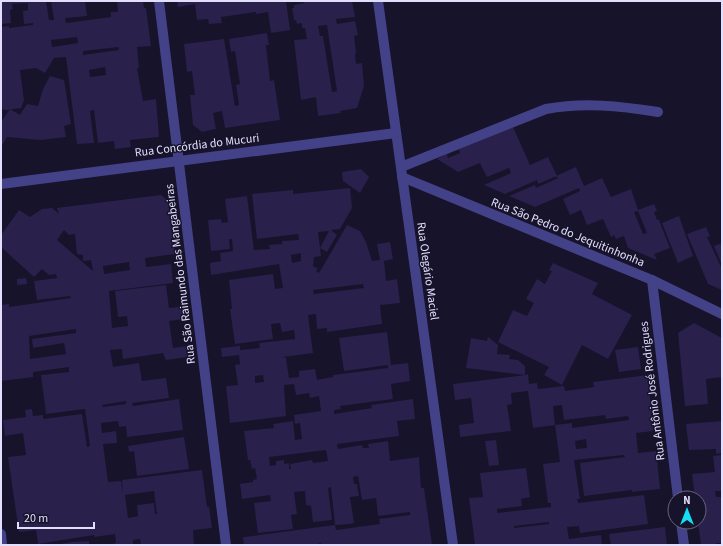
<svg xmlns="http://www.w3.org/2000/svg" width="723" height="546" viewBox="0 0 723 546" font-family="'Source Sans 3',sans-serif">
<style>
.building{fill:#29204b;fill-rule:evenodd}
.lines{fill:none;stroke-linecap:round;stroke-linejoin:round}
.minor{stroke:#434187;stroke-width:10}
.labels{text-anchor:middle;stroke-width:3;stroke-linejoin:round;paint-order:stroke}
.street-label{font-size:12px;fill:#e2dffd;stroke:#17132b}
</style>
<rect width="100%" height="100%" fill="#17132b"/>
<g class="building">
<path d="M1 1H46L49 20H54L51 1H85L87 16 65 18 66 23 111 17V12H118L117 1H143L144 8H146L151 46 137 47 139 68H137L143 101 156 99 159 137 130 140 131 147 115 149 114 141 98 143 94 110 90 111 94 143 77 144 66 57 54 58 45 73 36 68 20 70 24 100 21 108 5 110 1 108V27L9 26V28L33 25V23L24 24 23 11 28 10V3L12 4 13 9 10 10 11 23 1 24ZM77 37 78 43 52 47 51 40ZM118 47 119 50 83 55V51ZM105 67 106 75 90 77 89 70Z"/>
<path d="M177 1H286L290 30 271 33 268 12 256 14V12L221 17 222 23 209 24 208 19 197 20 195 4 178 7Z"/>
<path d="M304 1H352L355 17 336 19 337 24 355 21 358 35 354 36 356 53 355 54 356 64 362 63 364 86 357 108 340 111 341 113 318 116 316 97 301 100 294 40 307 39 305 28H302V23L297 24 296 20H294L292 8H294V5L304 3ZM327 25 337 91 332 92 323 36H320L318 26Z"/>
<path d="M267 33 269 45H266L270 81 274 80 280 120 225 128 222 111 213 113 216 129 202 132 193 125 190 95H195L192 71 187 72 184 44 224 39 235 106 239 105 236 85 240 84 235 51 231 52 229 39Z"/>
<path d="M50 76 64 80 71 124 64 126 66 137 40 140 7 137 1 147V122L10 109 20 115 27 104 38 106 43 89Z"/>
<path d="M513 127 530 165 548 157 557 176 538 184 537 180 505 194 484 185 511 173 509 168 487 177 480 163 458 172 437 159 447 154 448 158 460 153 459 149Z"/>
<path d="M576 167 584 186 602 178 611 197 631 189 638 210 654 204 657 211 654 212 657 220H659L670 248 654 254 657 260 628 248 624 236 616 239 614 235 611 237 603 219 587 225 581 210 570 215 563 199 580 191 579 188 535 207 509 196 535 185 536 188 558 178 556 176ZM638 211 647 233 643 234 634 212Z"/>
<path d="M361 169 369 177 360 193 343 181 342 172Z"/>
<path d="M350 188 352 208 340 229 331 230 337 235 327 252 320 248 329 231 318 232 321 256 314 257 313 266 318 269 316 271 319 273 347 225 360 231 366 242 372 261 380 260 377 244 390 242 393 259 384 261 386 281 397 279 400 303 380 305 382 324 327 332V328L317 329 316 314 308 315 313 353 283 357 286 358 289 378 299 377V371L315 369 317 380 333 377V375L388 368V365L344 371 339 338 387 332 391 365 408 363 410 381 391 384 393 399 340 406 341 409 334 410V414L372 408 371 405 413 399 415 419 397 421 399 436 337 444 338 449 362 445 363 448H369L368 444 388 441 390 461 419 457 421 488H424L432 545H321V543L313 545H244L243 537H245L335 525 336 530 380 524 379 519 410 515V512L378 516 376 498 362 500 358 476 353 477 354 484H357L359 496 350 497 354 523 349 524 335 525 331 487 328 488 332 520 313 522 311 506 306 505 305 491 294 492 297 514 291 515 293 529 258 533 254 503 271 501 270 495 242 499 240 484 253 482V480L257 479 255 468 252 469 250 460H248L244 431 274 428 273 424 293 421 295 440 302 439 300 423 295 424 294 415 321 411 319 396 310 398 309 393 296 395 294 384 284 385 286 416 230 423 226 386 238 385 235 365 240 364 239 355 222 357 221 348 240 346V350L260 348 259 343 295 339 294 330 282 332 280 323 271 324 273 339 235 344 230 309H232L229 280 273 274 275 289 283 288 279 264 211 275 210 263 221 261 220 253 233 251 232 239H229L230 249 211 251 208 220 221 219 222 223 228 222 225 199 247 196 254 250 270 249 269 245 282 244V241L299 240 298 234 257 239 252 194 293 190V194ZM301 253V261L292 263 291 255ZM363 284 364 288 314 294 313 290ZM263 375 264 382 255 383V376ZM326 450 328 461 313 463 312 460 290 464 291 469H289V463L284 464V460L276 461V465L270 466 269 457Z"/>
<path d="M161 195 168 201 175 254 145 258 146 267 171 264 173 283 109 291 112 328 128 326 127 316 118 317 115 291 166 285 169 308 182 307 184 319 169 321 173 348 187 346 188 357 166 360 163 353 123 359 122 349 110 350 113 367 139 363 142 381 166 378 169 398 132 403 133 406 179 399 183 430 127 437 126 426 119 427 118 421 101 423 102 433 116 431 117 443 103 444 108 482 121 481 123 493 122 480 202 470 207 507H209L212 528 193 530 194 545H141L140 539 133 540V545H108L116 543 115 534 94 537V535L38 544 36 530 19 532 8 457 26 455 23 433 5 436 3 420 26 417 25 410 32 409 33 416 43 415V419L82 414 87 447 90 446 85 409 46 414 41 375 69 372V367L33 372V377L1 381V305L9 304V307L71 298 70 296 37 300 34 281 57 278 56 274 49 275 42 269 34 277 1 247V235L19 210 30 217 42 209 52 208 59 214 57 208ZM64 230 69 235 75 234 77 254 83 255V261L91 260 93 271 57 240ZM129 262 130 270 104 274 103 266ZM76 329V333L32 339 33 348 64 343 66 354 30 359 29 336ZM126 401V404L103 407 102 405ZM154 491 157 514H155L154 503 137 505 138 516 128 518 125 495Z"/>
<path d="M679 216 693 256 678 263 662 223Z"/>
<path d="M706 227 710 236 707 237 722 269V290L708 284 687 234Z"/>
<path d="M722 243V265L714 246Z"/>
<path d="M553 263 598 283 592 294 632 315 608 359 582 345 562 385 544 375 549 367 498 342 513 310 527 316 534 303 526 299 537 279 545 284 552 271 549 270Z"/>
<path d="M26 278 27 284 17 285V279Z"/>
<path d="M694 323 722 338V377L706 379 708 404 685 406 678 333Z"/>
<path d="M488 337 498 345 497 354 510 355 509 359 518 360 525 366V375L528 374 529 384 537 383 538 389 564 386 565 391 594 387 593 382 648 375 653 431 636 433 638 453 656 451 660 489 632 492V490L584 496 580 463 625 457 624 455 574 460 580 499H577L578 503 644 495 648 524 580 533 579 526 567 527 569 539 601 535 602 545H475L469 498 483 497 480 473 526 468 530 497 521 499 522 506 497 509V513L551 507V503H548L543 464 560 462 555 425 572 423V428L629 420 628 416 606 419 605 415 564 420 562 405 553 406 555 425 533 428 528 391 511 393 512 404 507 405 511 431 460 437 459 425 474 423 471 398 455 400 453 384 525 375 466 368 471 338 487 341ZM586 439 587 448 576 449 575 441ZM549 522V524L514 528V526Z"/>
<path d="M638 347 641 369 619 372 615 350Z"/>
<path d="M722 421V453L716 454V449L689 450 686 424Z"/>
<path d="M184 437 189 469 137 476 134 451 129 452 128 446Z"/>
<path d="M496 440 499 465 489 466 485 441Z"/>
<path d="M722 455V491H715L716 497H722V543H716L717 545H701L698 522 699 498H695L692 474 715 472 713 456Z"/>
<path d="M665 527 667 545H611L609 534Z"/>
<path d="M89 541V545H55L72 542Z"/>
</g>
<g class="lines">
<g class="minor">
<path d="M159 1 226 545"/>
<path d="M378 1 453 545"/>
<path d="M401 167 546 109C584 102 620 106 658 112"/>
<path d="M402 177 652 280 722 314"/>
<path d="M1 184 396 133"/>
<path d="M652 280 678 498"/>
<path d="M681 522 684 545"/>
<path d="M1 534 2 545"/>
</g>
</g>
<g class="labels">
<g class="street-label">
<text transform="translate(197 145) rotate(-7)" y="4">Rua Concórdia do Mucuri</text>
<text transform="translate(568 232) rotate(22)" y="4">Rua São Pedro do Jequitinhonha</text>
<text transform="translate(428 271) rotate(82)" y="4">Rua Olegário Maciel</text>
<text transform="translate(180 274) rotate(-97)" y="4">Rua São Raimundo das Mangabeiras</text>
<text transform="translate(652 391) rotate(-97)" y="4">Rua Antônio José Rodrigues</text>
</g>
</g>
<rect width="723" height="546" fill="none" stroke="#e2dffd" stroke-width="4"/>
<g transform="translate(687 510)"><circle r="19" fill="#17132b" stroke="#68657f"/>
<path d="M0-3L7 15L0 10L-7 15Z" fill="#15ddf3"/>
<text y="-6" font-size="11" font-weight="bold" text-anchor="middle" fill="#e2dffd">N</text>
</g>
<path d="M18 522v6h76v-6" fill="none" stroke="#e2dffd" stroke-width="2"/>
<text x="24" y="522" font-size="12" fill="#e2dffd" stroke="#17132b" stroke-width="3" paint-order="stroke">20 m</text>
</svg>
